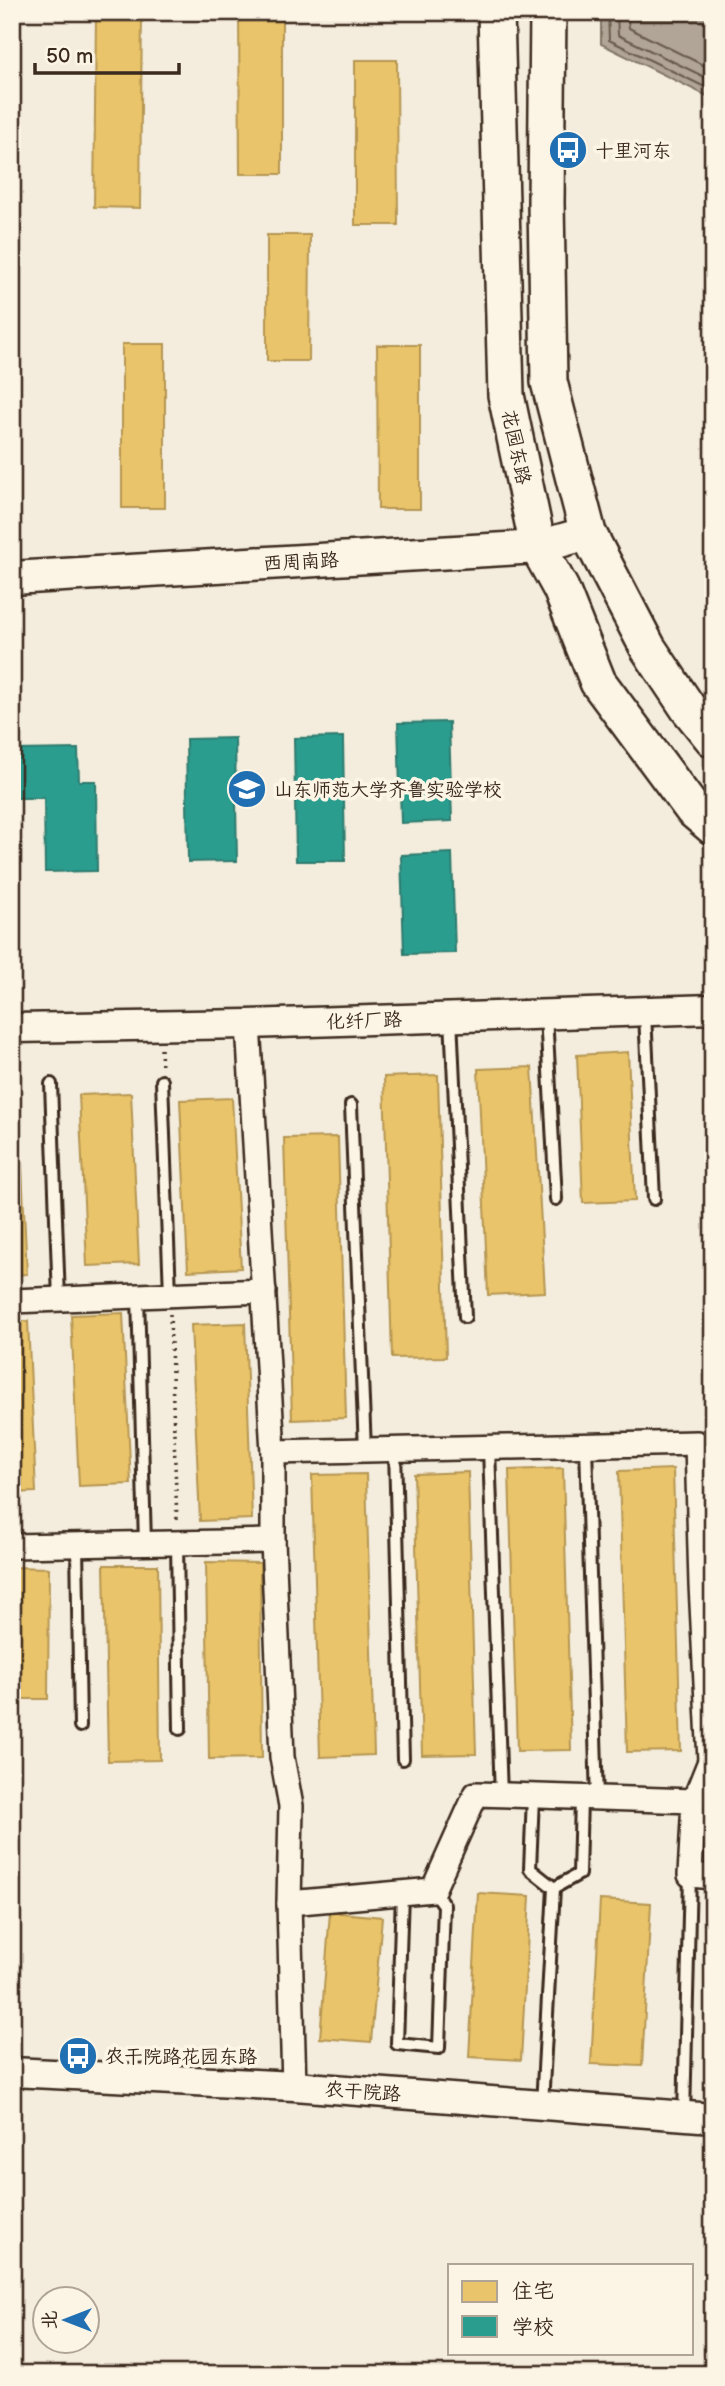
<svg xmlns="http://www.w3.org/2000/svg" width="725" height="2386" viewBox="0 0 725 2386" font-family="'Balsamiq Sans','LXGW WenKai TC',sans-serif">
<style>
.water{fill:#b0a596;stroke:#817466;stroke-width:2}
.homes{fill:#e9c46a;stroke:#b59653;stroke-width:2}
.schools{fill:#2a9d8f;stroke:#2f7a6d;stroke-width:2}
.lines{fill:none;stroke-linecap:round;stroke-linejoin:round}
.shore{stroke:#6a5b4e;stroke-width:2}
.service-casing{stroke:#3b2a1e;stroke-width:16}
.minor-casing{stroke:#3b2a1e;stroke-width:28}
.tertiary-casing{stroke:#3b2a1e;stroke-width:33}
.secondary-casing{stroke:#3b2a1e;stroke-width:37}
.primary-casing{stroke:#3b2a1e;stroke-width:40}
.path{stroke:#3b2a1e;stroke-width:3.5;stroke-dasharray:2 5;stroke-linecap:butt}
.service{stroke:#fcf5e5;stroke-width:10}
.minor{stroke:#fcf5e5;stroke-width:23}
.tertiary{stroke:#fcf5e5;stroke-width:28}
.secondary{stroke:#fcf5e5;stroke-width:32}
.primary{stroke:#fcf5e5;stroke-width:35}
.labels{text-anchor:middle;stroke-width:7;stroke-linejoin:round;paint-order:stroke}
.poi-label{font-size:19px;fill:#3b2a1e;stroke:#fcf5e5;text-anchor:start}
.street-label{font-size:19px;fill:#3b2a1e;stroke:#fcf5e5}
</style>
<rect width="100%" height="100%" fill="#f4eddd"/>
<filter id="ink" filterUnits="userSpaceOnUse"><feTurbulence type="fractalNoise" baseFrequency=".0143" numOctaves="2"/><feDisplacementMap in="SourceGraphic" scale="14" xChannelSelector="R" yChannelSelector="G"/><feConvolveMatrix kernelMatrix="1 2 1 2 8 2 1 2 1" color-interpolation-filters="sRGB"/></filter>
<g filter="url(#ink)">
<path class="water" d="M601 12H713V99L601 44Z"/>
<g class="homes">
<path d="M96 12H142L140 208 94 207Z"/>
<path d="M239 12H282V174H240Z"/>
<path d="M355 60H397L398 225H355Z"/>
<path d="M267 235H310L309 361H267Z"/>
<rect x="122" y="344" width="43" height="164"/>
<path d="M377 345H420V509H378Z"/>
<path d="M628 1052 635 1201 583 1203 577 1055Z"/>
<path d="M532 1067 545 1292 488 1295 478 1069Z"/>
<path d="M438 1075 446 1357 392 1358 384 1077Z"/>
<path d="M131 1093 139 1264 87 1266 79 1095Z"/>
<path d="M232 1098 241 1268 188 1271 180 1100Z"/>
<path d="M19 1103 27 1274 12 1275V1104Z"/>
<path d="M338 1137 346 1418 292 1420 284 1138Z"/>
<path d="M123 1313 131 1484 79 1486 71 1315Z"/>
<path d="M28 1321 36 1492 12 1493V1322Z"/>
<path d="M245 1323 252 1519 200 1521 191 1325Z"/>
<path d="M563 1468 571 1750 517 1751 509 1470Z"/>
<path d="M673 1469 681 1751 627 1752 619 1471Z"/>
<path d="M468 1472 476 1754 422 1755 414 1474Z"/>
<path d="M366 1474 374 1755 320 1757 312 1475Z"/>
<path d="M206 1562 260 1563 262 1758 209 1759Z"/>
<path d="M104 1565H158L160 1760 108 1761Z"/>
<path d="M12 1567 49 1568 48 1699H12Z"/>
<path d="M478 1893 530 1896 521 2060 469 2057Z"/>
<path d="M600 1900 651 1903 642 2066 591 2064Z"/>
<path d="M330 1912 382 1917 371 2042 320 2038Z"/>
<path d="M348 2367 349 2374H313V2371Z"/>
</g>
<g class="schools">
<path d="M449 722 452 821 401 823 398 723Z"/>
<path d="M343 737 345 861H296L294 738Z"/>
<path d="M235 738 237 861 188 862 186 739Z"/>
<path d="M78 749 79 781H96L97 871 45 872 44 798H13L12 750Z"/>
<path d="M452 853 455 953 404 954 401 855Z"/>
</g>
<g class="lines">
<g class="shore">
<path d="M608 12 609 40 713 91"/>
<path d="M617 12 618 35 713 81"/>
<path d="M627 12 629 28 713 70"/>
</g>
<g class="service-casing">
<g id="service">
<path d="M645 1014 654 1199"/>
<path d="M546 1015 556 1199"/>
<path d="M451 1018 465 1317"/>
<path d="M162 1081 170 1294"/>
<path d="M51 1084 59 1299"/>
<path d="M351 1105 365 1450"/>
<path d="M138 1296 145 1543"/>
<path d="M586 1446 597 1800"/>
<path d="M489 1448 501 1796"/>
<path d="M395 1450 403 1759"/>
<path d="M177 1543 180 1729"/>
<path d="M77 1545 80 1726"/>
<path d="M533 1797 530 1869 554 1888 542 2105"/>
<path d="M554 1888 579 1874 581 1799"/>
<path d="M402 1893 397 2044 439 2048 444 1905 433 1890"/>
<path d="M684 2116 690 1875"/>
</g>
</g>
<g class="minor-casing">
<g id="minor">
<path d="M248 1024 273 1452V1541L282 1757 291 1806 289 1903 294 2086"/>
<path d="M12 1301 264 1291"/>
<path d="M273 1452 697 1443 701 1585 710 1761 694 1801"/>
<path d="M12 1546 273 1541"/>
<path d="M289 1903 433 1890 476 1794 694 1801 690 1875 713 1877"/>
</g>
</g>
<g class="tertiary-casing">
<g id="tertiary">
<path d="M14 1028 248 1024 713 1009"/>
<path d="M12 2072 294 2086 713 2118"/>
</g>
</g>
<g class="secondary-casing">
<path id="secondary" d="M12 578 538 547 588 533"/>
</g>
<g class="primary-casing">
<g id="primary">
<path d="M496 12 506 395 538 547 561 589 598 682 693 810 713 827"/>
<path d="M548 12 546 202 549 382 588 533 648 648 688 708 713 739"/>
</g>
</g>
<g class="path">
<path d="M161 1049 162 1069"/>
<path d="M170 1314 177 1523"/>
</g>
<use href="#service" class="service"/>
<use href="#minor" class="minor"/>
<use href="#tertiary" class="tertiary"/>
<use href="#secondary" class="secondary"/>
<use href="#primary" class="primary"/>
</g>
</g>
<defs>
<g id="bus-disc" transform="scale(2.0125)"><circle r="9.5" fill="#1f6fb2" stroke="#fcf5e5"/><path d="M-5-6H5V4H4V6H2V4H-2V6H-4V4H-5ZM-3.5-4V0h7V-4ZM-3.5 1.2v1.5H-2V1.2ZM2 1.2v1.5H3.5V1.2Z" fill="#fff"/></g>
<g id="school-disc" transform="scale(2.0125)"><circle r="9.5" fill="#1f6fb2" stroke="#fcf5e5"/><path d="M0-5L7-2L0 1L-7-2ZM-4 1L0 2.5L4 1V4Q0 6-4 4Z" fill="#fff"/></g>
</defs>
<g fill-rule="evenodd">
<use href="#bus-disc" x="568" y="150"/>
<use href="#school-disc" x="247" y="789"/>
<use href="#bus-disc" x="78" y="2056"/>
</g>
<g class="labels">
<g class="poi-label">
<text x="595" y="157">十里河东</text>
<text x="274" y="796">山东师范大学齐鲁实验学校</text>
<text x="105" y="2063">农干院路花园东路</text>
</g>
<g class="street-label">
<text transform="translate(517 447) rotate(78)" y="7">花园东路</text>
<text transform="translate(301 561) rotate(-3)" y="7">西周南路</text>
<text transform="translate(364 1020) rotate(-2)" y="7">化纤厂路</text>
<text transform="translate(363 2091) rotate(4)" y="7">农干院路</text>
</g>
</g>
<rect width="725" height="2386" fill="none" stroke="#fcf5e5" stroke-width="42"/>
<rect x="21" y="21" width="683" height="2344" fill="none" stroke="#3b2a1e" stroke-width="2.5" filter="url(#ink)"/>
<rect x="448" y="2264" width="245" height="91" fill="#fcf5e5" stroke="#afa495" stroke-width="2"/>
<rect x="462" y="2281" width="35" height="21" fill="#e9c46a" stroke="#afa495" stroke-width="2"/>
<text x="512" y="2298" font-size="21" fill="#3b2a1e">住宅</text>
<rect x="462" y="2316" width="35" height="21" fill="#2a9d8f" stroke="#afa495" stroke-width="2"/>
<text x="512" y="2334" font-size="21" fill="#3b2a1e">学校</text>
<g transform="translate(66 2320) rotate(270)"><circle r="33" fill="#fcf5e5" stroke="#afa495" stroke-width="2"/>
<path d="M0-5L12 26L0 18L-12 26Z" fill="#1f6fb2"/>
<text y="-10" font-size="19" font-weight="bold" text-anchor="middle" fill="#3b2a1e">北</text>
</g>
<path d="M35 63v10h144v-10" fill="none" stroke="#3b2a1e" stroke-width="3.5"/>
<text x="46" y="63" font-size="21" fill="#3b2a1e" stroke="#fcf5e5" stroke-width="5" paint-order="stroke">50 m</text>
</svg>
